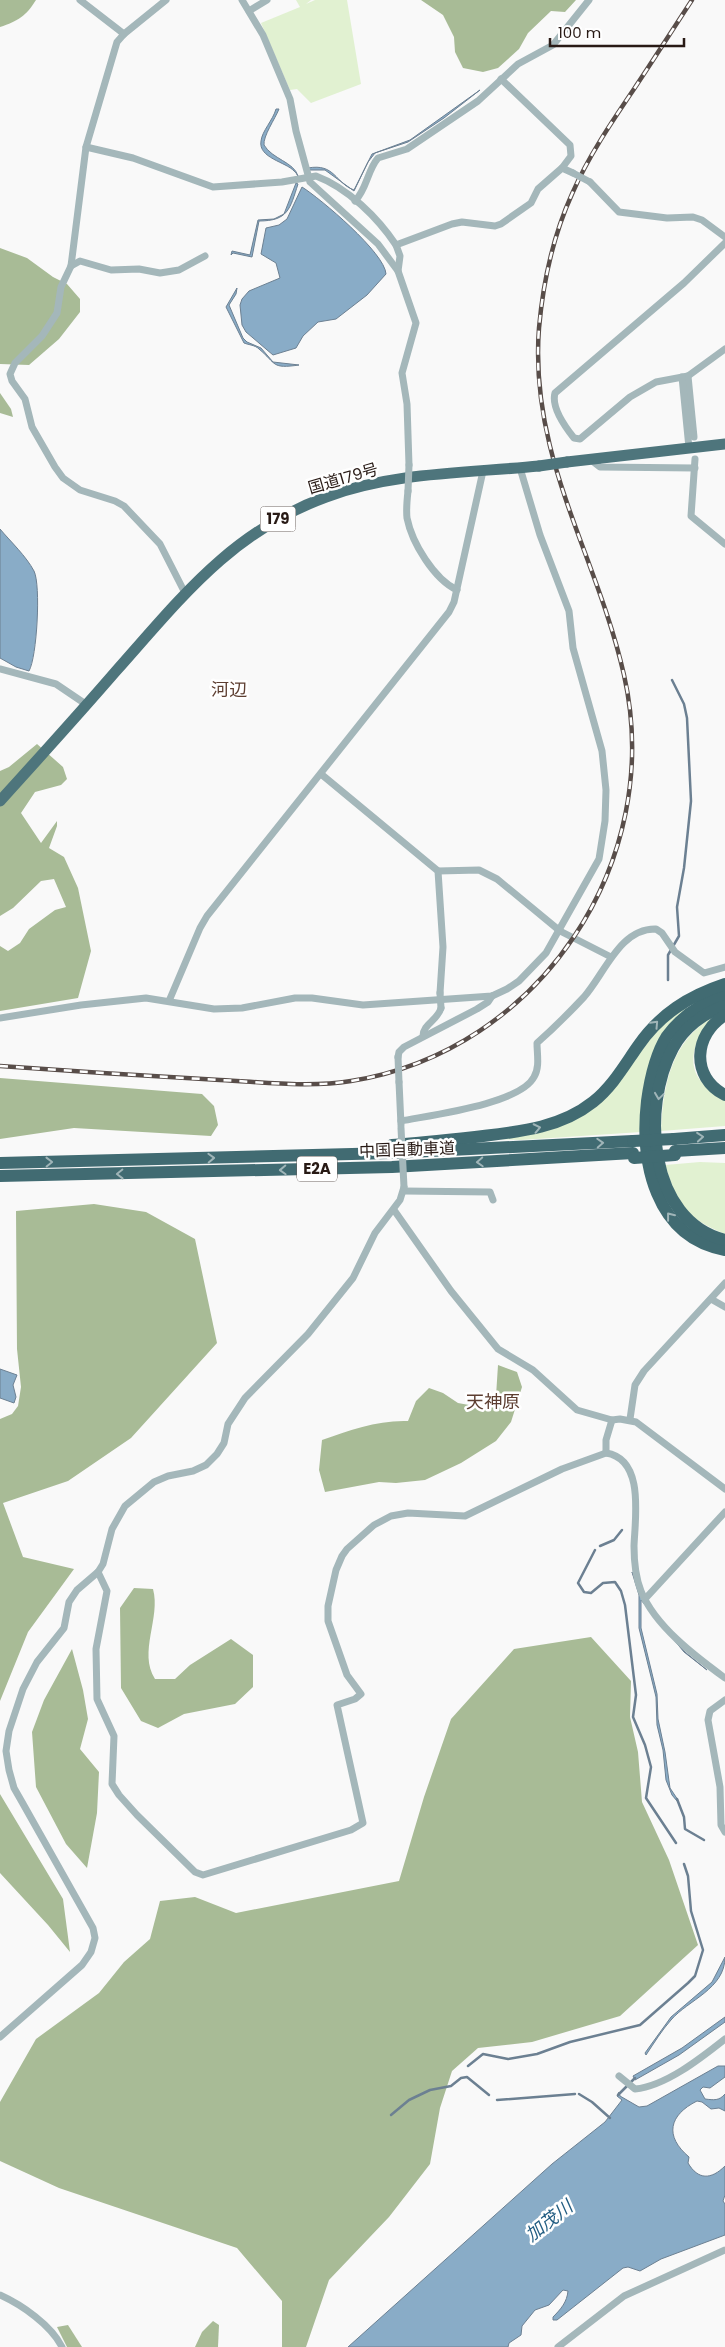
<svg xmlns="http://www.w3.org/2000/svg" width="725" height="2347" viewBox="0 0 725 2347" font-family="Poppins,'Noto Sans JP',sans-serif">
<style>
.green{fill:#e1f1d1}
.forest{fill:#a8bb96}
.water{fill:#89acc7;stroke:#6c8092}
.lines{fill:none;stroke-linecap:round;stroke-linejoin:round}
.stream{stroke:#6c8092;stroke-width:2.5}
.minor{stroke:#a4b7ba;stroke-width:7}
.trunk{stroke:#4e757c;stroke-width:11}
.motorway{stroke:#416b72;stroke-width:12}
.rail-casing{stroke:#584d49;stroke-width:4.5}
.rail{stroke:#fff;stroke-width:2.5;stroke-dasharray:8;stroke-linecap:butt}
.minor-bridge{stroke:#a4b7ba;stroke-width:7}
.trunk-bridge{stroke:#4e757c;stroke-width:11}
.motorway-bridge{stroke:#416b72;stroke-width:12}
.oneway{stroke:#a0b5b8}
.labels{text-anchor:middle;stroke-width:5;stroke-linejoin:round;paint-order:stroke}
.shield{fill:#fff;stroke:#685f5b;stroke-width:1}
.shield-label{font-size:15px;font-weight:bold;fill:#281a15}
.street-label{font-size:16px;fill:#281a15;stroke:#fff}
.neighbourhood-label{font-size:18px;fill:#5d3e31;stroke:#fff}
.water-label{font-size:18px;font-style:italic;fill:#225d82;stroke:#fff}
</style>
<rect width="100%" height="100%" fill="#f9f9f9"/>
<g class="green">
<path d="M296 0H311L306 4 315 0H347L361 84 311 103 297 89 290 90 261 23 300 7Z"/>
<path d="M682 1006 689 1009 641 1132 521 1140 492 1139 567 1123 655 1031Z"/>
<path d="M713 1017C698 1033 685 1060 700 1080 706 1088 717 1094 725 1099V1126L661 1131C663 1086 671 1041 713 1017Z"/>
<path d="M700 1162 725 1163V1234C685 1218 678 1205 665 1165Z"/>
</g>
<g class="forest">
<path d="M0 0H36C26 16 18 21 0 27Z"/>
<path d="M421 0H576L565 12 551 11 528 33 519 49 498 68 483 72 463 68 455 52 454 37 443 15Z"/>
<path d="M0 248 27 258 53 277 67 284 80 299V312L59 339 29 365 0 364Z"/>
<path d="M0 393 11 409 13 417 0 413Z"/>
<path d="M37 744 63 767 67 779 61 785 35 792 21 813 41 843 57 821V826L49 848 64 857 78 888 91 951 78 998 0 1011V946L8 951 20 943 29 929 55 910 66 907 54 879 41 881 13 908 0 916V771L9 767Z"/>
<path d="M0 1078 202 1094 214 1106 218 1125 211 1136 74 1128 0 1139Z"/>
<path d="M94 1204 146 1212 195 1239 217 1343 131 1438 68 1481 3 1503 23 1557 74 1569 28 1632 0 1701V1419L12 1414 18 1406 21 1387 17 1349 16 1211Z"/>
<path d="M498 1365 517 1372 522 1387 511 1422 496 1441 461 1463 425 1480 396 1483 379 1482 325 1492 319 1470 322 1440C351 1430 377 1420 408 1421L416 1401 429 1388 443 1393 458 1403 480 1407 496 1396Z"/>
<path d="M134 1588 153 1589C161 1618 138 1652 155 1679H175L190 1665 231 1639 253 1655V1687L235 1704 184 1714 158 1728 141 1721 121 1688 120 1608Z"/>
<path d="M591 1637 631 1681 630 1717 638 1752 642 1802 669 1860 698 1945 620 2016 532 2042 478 2048 452 2071 440 2108 430 2164 389 2217 329 2280 306 2347H282V2301L237 2248 59 2188 0 2161V2102L36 2039 99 1993 124 1962 150 1939 160 1901 195 1897 236 1913 399 1881 424 1797 451 1719 514 1649Z"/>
<path d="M72 1649 83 1690 88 1719 80 1749 99 1772 97 1813 87 1868 66 1844 36 1787 32 1732 44 1700Z"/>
<path d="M0 1794 63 1899 70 1952 48 1925 0 1873Z"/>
<path d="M213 2321 219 2325 218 2347H195L202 2332Z"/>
<path d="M68 2325 82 2347H67L57 2327Z"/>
</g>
<g class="water">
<path d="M480 90 444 118 408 142 375 153 368 162 354 191 325 170H310L308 168C335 163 335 183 354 190L372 154 410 140Z"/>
<path d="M276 109H279C275 119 263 136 264 145 272 159 294 162 298 176 297 175 296 172 294 171 286 162 258 158 261 141 262 131 273 120 276 109Z"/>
<path d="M296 183 298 184C290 209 288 221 259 221L252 257 233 253 231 255 232 251 250 255 258 220 274 219 284 214Z"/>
<path d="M302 187C321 199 385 253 386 274L367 295 336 319 318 322 303 336 296 348 273 355 246 332 242 325 240 305 242 299 249 291 280 278 276 263 261 254 266 228 279 225 287 219Z"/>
<path d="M237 288 236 294 229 305 243 338 247 342 261 348 273 362 299 365C271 369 277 364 259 349 255 345 249 345 244 343L226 307Z"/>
<path d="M0 529C11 542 26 556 34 571 41 585 37 657 29 671L16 667 0 658Z"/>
<path d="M0 1369 17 1375 13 1385 16 1397 14 1403 0 1398Z"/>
<path d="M632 1572 643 1600 685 1652 707 1670 684 1652 641 1600V1628L657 1694 658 1719 665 1752 669 1781 670 1788 678 1800 677 1801 672 1795 666 1780 663 1750 657 1725 656 1697 639 1628V1595Z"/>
<path d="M725 1957C725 1989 688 2000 671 2020 662 2030 654 2043 646 2055L645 2053 671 2017 712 1982Z"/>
<path d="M725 2017V2022L679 2055 635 2080 633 2076 682 2048Z"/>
<path d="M718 2066H725V2077L710 2088 703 2087 700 2090 705 2099C714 2100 719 2101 725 2094V2111L719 2108 711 2109 702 2102 697 2101C669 2115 664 2136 689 2157L688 2163C698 2180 711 2180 725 2166V2195L723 2201 725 2204V2235L661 2259 640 2271 628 2267 623 2268 557 2320H553V2317C561 2309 567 2302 568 2291L563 2290 549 2305 535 2310 522 2326 521 2335 509 2343 508 2347H348L552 2164 605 2122 622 2100 617 2096 619 2092 620 2096 639 2107 647 2106Z"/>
</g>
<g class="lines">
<g class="stream">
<path d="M668 980V955L679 936 677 907 684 868 691 801 687 718 684 704 672 680"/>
<path d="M600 1546 614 1540 622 1530"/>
<path d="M595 1550 578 1583 584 1592 591 1593 603 1583 615 1582 621 1591 625 1605 636 1695 633 1717 645 1745 651 1767 646 1798 676 1843"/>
<path d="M677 1799 684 1817 685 1829 704 1840"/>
<path d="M468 2066 483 2054 508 2059 537 2054 570 2042 640 2025 688 1983 695 1976 703 1950 691 1911 688 1876 684 1864"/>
<path d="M579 2094 592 2102 610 2118"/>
<path d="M618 2095 635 2078"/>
<path d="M497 2100 575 2094"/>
<path d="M391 2115 409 2100 430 2090 451 2086 461 2078 467 2077 489 2095"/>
</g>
<g class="minor">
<path d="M80 0 124 34"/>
<path d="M166 0 124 34 117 42 86 147 71 266 61 287 57 313 42 336 15 363 10 374 12 381 25 399 32 427 55 467 63 478 80 490 115 501 124 506 160 544 185 593"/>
<path d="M242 0 263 35 290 99 296 131 310 182 378 244 398 271"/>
<path d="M249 11 267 0"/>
<path d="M501 79 570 145 571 156 562 168"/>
<path d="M86 147 133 158 213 187 282 182 316 176C348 188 378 218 396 245L452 224 462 222 495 226 501 224 531 203 538 189 562 168 573 173"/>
<path d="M590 182 619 212 667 218 693 217 702 220 725 237"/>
<path d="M355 201C367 189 367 171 378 158L407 149 478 101 518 64 553 45 589 0"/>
<path d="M725 243 684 283 555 393C551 407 566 428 574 438L580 439 630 397 656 382 688 376 725 349"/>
<path d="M396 245 400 256 398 271 416 323 402 373 407 404 409 465"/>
<path d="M71 266 80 261 111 270 139 269 160 273 179 270 205 256"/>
<path d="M688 376 694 437"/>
<path d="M682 377 689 448"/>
<path d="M695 459 691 516 725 544"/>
<path d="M591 460 600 467 695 468"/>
<path d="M408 491C407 500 406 509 407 518 412 543 434 579 457 590"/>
<path d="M0 669 56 684 87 705"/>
<path d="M321 774 438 871 443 947 440 993"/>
<path d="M438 871 479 870 497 879 560 931 611 957"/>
<path d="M169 1001 200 928 207 916 449 612 454 602 483 471"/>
<path d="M0 1018 81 1005 146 998 214 1009 242 1008 295 998H312L363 1005 492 996 507 989 519 981 546 953 599 859 605 821 606 790 602 751 573 648 569 611 540 535 520 468"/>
<path d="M423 1036C423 1024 438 1020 441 1008"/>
<path d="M398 1057 399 1052 404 1047 477 1009 488 1002 492 996"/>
<path d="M399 1082 401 1125"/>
<path d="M401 1121C431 1115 520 1104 534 1077 540 1067 537 1054 537 1043 554 1028 569 1013 584 997 605 973 620 928 656 929L662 933 675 952 704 973 725 967"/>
<path d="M404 1191 490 1192 493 1200"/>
<path d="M394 1210 451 1291 498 1349 533 1370 577 1410 612 1420 620 1419 636 1422 725 1489"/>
<path d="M711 1299 725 1307"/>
<path d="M630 1419 635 1385 644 1371 725 1283"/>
<path d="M606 1453V1440L612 1420"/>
<path d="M98 1572 107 1591 96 1649 97 1699 114 1736 112 1784 119 1795 137 1815 195 1872 203 1875 351 1830 363 1823 337 1705 355 1699 361 1694 347 1675 328 1621V1606L336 1570 342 1556 347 1549 374 1525 391 1516 408 1513 465 1516 562 1469 606 1453C645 1459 635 1518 634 1546 634 1561 635 1576 641 1591 655 1626 695 1656 725 1678"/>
<path d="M645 1599 725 1512"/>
<path d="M725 1700 710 1711 708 1720 720 1787 721 1825 725 1832"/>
<path d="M0 2037 82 1965 91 1952 95 1938 93 1928 22 1802 14 1788 9 1770 6 1751 9 1731 23 1689 37 1662 64 1628 69 1602 77 1590 98 1572 103 1564 112 1529 125 1506 154 1482 168 1476 193 1471 206 1465 217 1454 224 1443 228 1424 245 1398 308 1334 353 1278 375 1233 400 1200 404 1187"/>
<path d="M619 2076 635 2089C666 2086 701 2058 725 2039"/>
<path d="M0 2295C22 2305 51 2325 62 2347"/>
<path d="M558 2347 624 2296 725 2250"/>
</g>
<g class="trunk">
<path d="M567 462 725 444"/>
<path d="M0 801C39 758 78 715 116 671 181 598 231 532 326 497 393 472 469 473 539 466"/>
</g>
<g class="motorway">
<path d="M725 995C701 1003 682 1016 667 1036 655 1055 650 1079 647 1101 640 1162 655 1237 725 1250"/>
<path d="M725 1006C703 1013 684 1028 673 1048 641 1107 648 1221 725 1240"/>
<path d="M725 1015C694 1034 690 1077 725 1095"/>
<path d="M674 1139 725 1135"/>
<path d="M392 1145C419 1143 447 1140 475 1137 516 1132 559 1129 593 1102 612 1087 624 1066 638 1046 660 1014 689 996 725 984"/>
<path d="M675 1151 725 1148"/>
<path d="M0 1163 391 1153 633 1141"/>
<path d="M0 1176 392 1167 633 1153"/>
</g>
<g class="rail-casing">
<path id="rail" d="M0 1066C73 1071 147 1076 220 1080 263 1082 308 1088 351 1081 540 1051 666 861 624 675 597 555 529 457 539 328 543 283 553 236 572 194 588 157 611 123 634 89 654 59 673 29 692 0"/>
</g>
<use href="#rail" class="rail"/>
<g class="minor-bridge">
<path d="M573 173 590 182"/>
<path d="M408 491 409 465"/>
<path d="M440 993 441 1008"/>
<path d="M398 1057 399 1082"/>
<path d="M401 1128 404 1187"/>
</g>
<path class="trunk-bridge" d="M539 466 567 462"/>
<g class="motorway-bridge">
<path d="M633 1141 674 1139"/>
<path d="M634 1158 675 1155"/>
</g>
</g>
<defs><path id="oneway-chevron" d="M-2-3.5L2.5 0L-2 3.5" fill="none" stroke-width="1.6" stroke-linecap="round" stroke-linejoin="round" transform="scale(1.25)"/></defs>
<g class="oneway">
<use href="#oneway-chevron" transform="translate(655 1024) rotate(-47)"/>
<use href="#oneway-chevron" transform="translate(659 1096) rotate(98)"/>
<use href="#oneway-chevron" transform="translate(537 1128) rotate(-12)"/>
<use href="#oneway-chevron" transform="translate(700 1137) rotate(-5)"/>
<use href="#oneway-chevron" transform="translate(600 1143) rotate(-3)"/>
<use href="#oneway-chevron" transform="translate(211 1158) rotate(-2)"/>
<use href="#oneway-chevron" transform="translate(49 1162) rotate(-1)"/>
<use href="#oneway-chevron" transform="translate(480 1162) rotate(177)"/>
<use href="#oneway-chevron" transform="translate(283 1170) rotate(178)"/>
<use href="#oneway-chevron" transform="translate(120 1174) rotate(179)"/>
<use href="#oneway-chevron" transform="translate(670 1216) rotate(-128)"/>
</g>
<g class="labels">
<g class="shield">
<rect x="260.5" y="506.5" width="35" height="25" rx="4"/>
<rect x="297" y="1156.5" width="40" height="25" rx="4"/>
</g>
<g class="shield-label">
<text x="278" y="524">179</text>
<text x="317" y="1174">E2A</text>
</g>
<g class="street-label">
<text transform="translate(343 478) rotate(-16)" y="6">国道179号</text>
<text transform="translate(407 1149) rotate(-2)" y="6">中国自動車道</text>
</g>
<g class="neighbourhood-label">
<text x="229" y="696">河辺</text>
<text x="493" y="1408">天神原</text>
</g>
<g class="water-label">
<text transform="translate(549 2221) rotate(-38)" y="6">加茂川</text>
</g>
</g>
<path d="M550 38v8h134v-8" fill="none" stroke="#281a15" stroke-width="2.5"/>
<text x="558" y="38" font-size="15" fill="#281a15" stroke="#ffffff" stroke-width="4" paint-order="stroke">100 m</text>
</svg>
